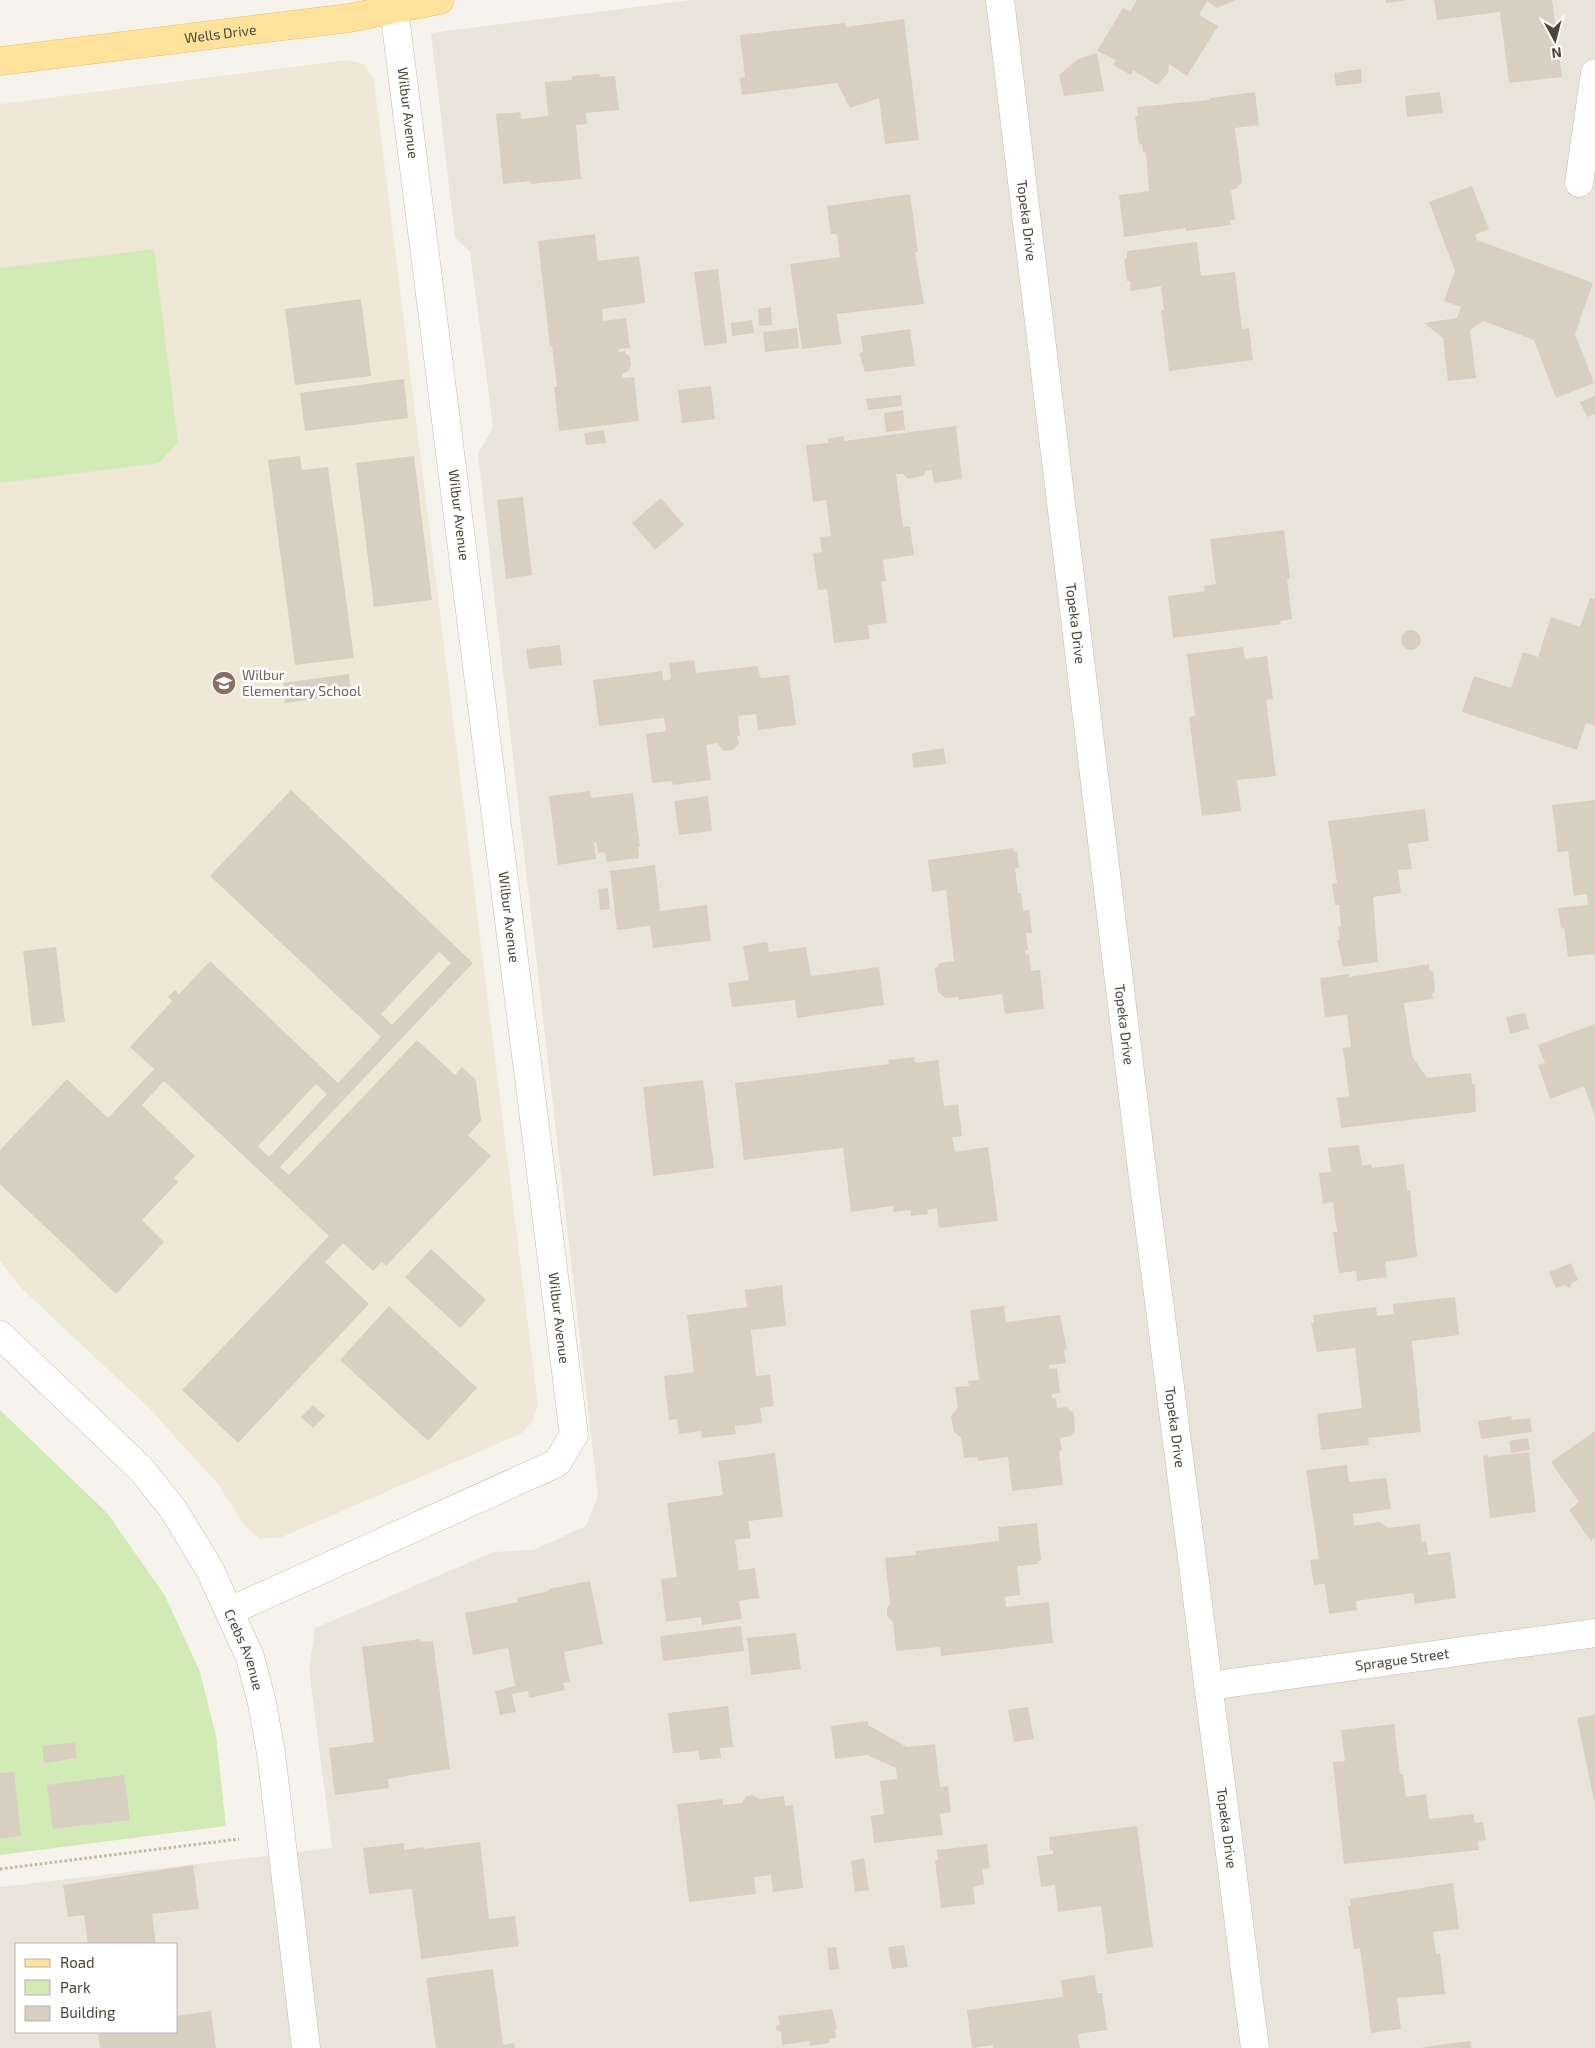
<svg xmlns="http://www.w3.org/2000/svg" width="1595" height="2048" viewBox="0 0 1595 2048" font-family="'Exo 2',sans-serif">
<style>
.residential{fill:#eae5da;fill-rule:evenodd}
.education{fill:#efe8d6}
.green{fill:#d2eab5}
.building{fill:#d8cfc1;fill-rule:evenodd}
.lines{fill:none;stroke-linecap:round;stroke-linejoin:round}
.minor-casing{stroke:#c2bbae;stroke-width:29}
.major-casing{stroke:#e6c16a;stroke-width:29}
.path{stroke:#c4b79f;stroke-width:3;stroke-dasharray:2.5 2.5;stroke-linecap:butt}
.minor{stroke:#fff;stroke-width:28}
.major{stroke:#ffe39c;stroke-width:28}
.labels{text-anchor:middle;stroke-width:5;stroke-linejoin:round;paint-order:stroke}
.street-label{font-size:14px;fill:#4b4439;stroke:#fff}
.education-label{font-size:14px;fill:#785e54;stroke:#fff;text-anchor:start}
</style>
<rect width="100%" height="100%" fill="#f6f3ec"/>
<path class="residential" d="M691 0H1595V2048H0V1887L332 1848 309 1670 315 1628 494 1552 533 1550 586 1526 598 1496 478 454 493 427 470 252 455 237 431 33ZM16 1944H176V2032H16Z"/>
<path class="education" d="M347 60 364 64 374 80 538 1405 532 1422 522 1433 282 1537 260 1539 245 1526 218 1484 148 1407 20 1287 0 1261V104Z"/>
<g class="green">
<path d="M154 249 178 442 159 463 0 483V268Z"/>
<path d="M0 1410 108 1514 165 1596 200 1672 216 1736 226 1826 0 1855Z"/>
</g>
<g class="building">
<path d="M1137 0H1236L1217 8 1207 1 1199 15 1218 26 1187 76 1169 64 1168 73 1157 85 1133 70 1131 75 1113 65 1116 60 1097 51 1123 8 1130 12Z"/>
<path d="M1386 0H1404V1L1386 3Z"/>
<path d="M1434 0H1552L1562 77 1509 83 1500 12 1437 20Z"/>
<path d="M904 19 919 140 885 144 879 98 850 108 837 83 742 95 740 78 745 77 740 35 845 23 846 27Z"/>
<path d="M1097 53 1104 91 1064 96 1059 75 1078 59Z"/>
<path d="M1361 69 1362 83 1336 86 1334 73Z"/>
<path d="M599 74 600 77 615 76 619 110 586 113 587 124 576 125 581 179 531 184 530 181 503 184 496 114 520 112 521 119 548 116 545 82 572 80V76Z"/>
<path d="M1255 92 1259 125 1235 128 1242 182 1236 189 1231 190 1235 220H1230L1231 225 1186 231 1185 228 1124 237 1119 195 1149 191 1146 152 1143 153 1142 144 1139 145 1135 116H1138L1137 107 1210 100V98Z"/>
<path d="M1440 92 1443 113 1407 117 1405 96Z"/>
<path d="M1472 186 1489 229 1475 235 1477 240 1593 283 1575 334 1594 383 1556 398 1534 340 1483 321 1470 330 1476 378 1448 381 1443 338 1424 323 1457 318 1461 307 1444 301 1455 271 1429 202Z"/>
<path d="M910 194 918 252H915L924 304 837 314 841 344 802 349 790 264 840 257 837 234H831L827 206Z"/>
<path d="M595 234 598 261 639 256 645 303 602 309 603 321 626 318 630 348 619 349V352L624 351 630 357 631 365 628 371 622 374 623 378 634 377 639 421 559 431 554 387H557L552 346H550L538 241Z"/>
<path d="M1197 242 1201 276 1235 272 1242 329 1249 328 1253 360 1169 371 1161 310H1164L1161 286 1131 291 1130 281H1127L1124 259 1127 258V251Z"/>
<path d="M718 269 727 343 704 346 694 272Z"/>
<path d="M361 299 371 376 295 385 285 309Z"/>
<path d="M771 307 772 325 759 326 758 309Z"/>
<path d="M752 320 754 333 732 336 731 323Z"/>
<path d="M797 328 799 348 765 352 763 332Z"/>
<path d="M910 329 915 366 865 372 859 353 863 352 861 336Z"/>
<path d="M404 379 408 418 305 431 300 393Z"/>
<path d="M711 386 715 419 682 423 678 390Z"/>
<path d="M901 395 902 406 868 410 866 399Z"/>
<path d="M1595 396V414L1587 417 1580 402Z"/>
<path d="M903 410 905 430 886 432 884 413Z"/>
<path d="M956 426 962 479 934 483 932 470 926 471 923 476 908 479 903 474H896L903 527 910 526 914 555 883 560 886 581 881 582 887 623 868 625 870 639 834 643 827 589 818 590 813 553 822 552 820 537 831 536 826 500 813 502 806 445 828 443V439L844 436V441Z"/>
<path d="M604 430 606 443 586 445 584 433Z"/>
<path d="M300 456 302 470 328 467 354 658 295 665 268 460Z"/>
<path d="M414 456 432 600 374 607 356 463Z"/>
<path d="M523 497 532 575 506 579 497 500Z"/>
<path d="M661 498 684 525 655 550 632 523Z"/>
<path d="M1284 530 1290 579H1287L1292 619 1280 621 1281 624 1173 638 1168 596 1205 591 1204 586 1216 584 1210 539Z"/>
<path d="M1590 598 1595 599V726L1586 723 1577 750 1462 712 1474 676 1511 688 1523 652 1538 657 1551 617 1580 627Z"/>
<circle cx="1411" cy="640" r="10"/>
<path d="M560 645 562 665 529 669 526 649Z"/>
<path d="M1243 647 1245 659 1267 656 1273 699 1266 700 1276 776 1237 780 1241 811 1202 816 1189 717 1195 716 1187 654Z"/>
<path d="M694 660 696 673 757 666 761 678 789 675 796 725 758 730 756 714 738 716 740 736H737L739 743 733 750 724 751 717 743 706 745 711 780 673 785 672 781 652 783 646 734 666 731 664 718 599 726 593 680 662 671 663 681 671 679 669 663Z"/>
<path d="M349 674 351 694 285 703 283 683Z"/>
<path d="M944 748 946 764 913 768 912 753Z"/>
<path d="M291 790 473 963 280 1167 289 1175 417 1040 455 1075 462 1067 476 1080 481 1121 468 1135 491 1156 386 1266 382 1262 373 1271 343 1243 325 1262 369 1304 238 1443 182 1390 329 1236 164 1081 142 1105 195 1156 174 1178 178 1182 142 1220 164 1242 116 1294 0 1184V1150L67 1079 108 1118 154 1069 130 1047 172 1001 168 997 175 990 179 994 210 961 338 1083 381 1037 210 876ZM439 952 451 963 392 1025 381 1014ZM316 1084 327 1094 269 1157 258 1146Z"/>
<path d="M590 791 591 798 633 793 640 847H638L639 858 607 862 605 852 598 853 596 842 594 843 596 859 558 865 549 796Z"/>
<path d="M708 796 712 831 679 835 674 801Z"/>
<path d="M1595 800V954L1568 957 1564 928 1561 929 1558 908 1588 905 1587 894 1574 896 1568 851 1558 852 1552 805Z"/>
<path d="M1425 809 1429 841 1408 844 1412 869 1398 870 1401 893 1373 897 1378 962 1343 967 1337 940H1340L1338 926H1341L1339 905H1335L1332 884 1337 883 1328 821Z"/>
<path d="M1013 848 1014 852H1017L1019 868H1015L1018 893H1021L1023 911 1029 910 1032 933H1026L1028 950 1025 951 1026 955 1029 954 1031 971 1040 970 1044 1009 1005 1014 1002 994 959 1000 958 997 945 998 938 992 935 969 940 963 954 961 946 890 932 892 928 860Z"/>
<path d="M655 865 660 911 707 905 711 941 653 948 650 926 617 930 610 871Z"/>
<path d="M608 888 610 909 600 910 598 889Z"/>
<path d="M767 942 769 952 806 947 811 976 879 967 884 1005 797 1018 795 1000 732 1007 728 983 749 980 743 946Z"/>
<path d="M56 947 65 1022 32 1026 23 951Z"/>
<path d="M1429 964V970L1433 972 1435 991 1432 994 1433 999 1404 1003 1412 1056 1427 1078 1471 1073 1472 1083 1475 1085 1476 1112 1341 1128 1337 1098 1349 1096 1343 1048 1351 1047 1347 1015 1325 1017 1320 978 1349 974V977Z"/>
<path d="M1525 1013 1529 1029 1510 1034 1506 1017Z"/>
<path d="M1595 1024V1116L1584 1086 1550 1099 1538 1065 1545 1063 1538 1045Z"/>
<path d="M914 1057 915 1063 938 1060 944 1106 958 1104 962 1136 952 1137 955 1152 988 1147 998 1221 939 1228 937 1208 927 1210 928 1214 911 1216V1210L894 1212 893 1206 851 1212 843 1148 744 1160 735 1083 889 1064 888 1060Z"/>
<path d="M703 1080 714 1168 653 1176 643 1087Z"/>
<path d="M1359 1145 1362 1166 1371 1164 1372 1168 1404 1164 1407 1191 1410 1190 1417 1257 1385 1262 1387 1277 1357 1281 1356 1271 1339 1273 1333 1232H1337L1333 1202 1323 1204 1319 1173 1331 1172 1328 1148Z"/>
<path d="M431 1249 486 1300 460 1328 405 1277Z"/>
<path d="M1571 1263 1578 1280 1572 1283 1570 1288 1564 1285 1556 1288 1549 1272Z"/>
<path d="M782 1285 786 1326 751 1330 756 1376 770 1375 774 1406 760 1408 762 1423 735 1426 736 1434 702 1438 701 1431 679 1434 677 1419 669 1420 664 1376 694 1372 687 1315 747 1307 745 1290Z"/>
<path d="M1455 1297 1459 1335 1412 1341 1421 1432 1368 1438 1369 1445 1321 1450 1317 1414 1362 1408 1355 1348 1317 1352 1311 1323H1314L1313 1315 1376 1307 1377 1316 1394 1314 1393 1304Z"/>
<path d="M389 1306 477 1388 428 1441 340 1360Z"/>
<path d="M1004 1306 1006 1322 1060 1315 1067 1349 1064 1350 1066 1363 1049 1365V1369L1057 1368 1060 1393 1052 1394V1398H1056L1057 1408 1066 1407 1074 1413 1075 1430 1071 1436 1060 1438 1062 1450 1059 1451 1063 1485 1012 1491 1008 1457 978 1461 977 1457 964 1458 961 1438 954 1432 951 1416 958 1407 955 1387 969 1386 968 1381 979 1380 970 1310Z"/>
<path d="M313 1405 325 1416 313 1428 301 1417Z"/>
<path d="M1511 1416 1512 1420 1530 1418 1532 1432 1481 1439 1478 1421Z"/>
<path d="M1595 1431V1538L1591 1541 1569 1510 1579 1502 1551 1462Z"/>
<path d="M1528 1438 1530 1450 1511 1453 1509 1441Z"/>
<path d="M1529 1452 1536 1512 1490 1518 1483 1456 1487 1455 1488 1457Z"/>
<path d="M775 1453 783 1517 748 1521 751 1538 735 1540 739 1570 755 1568 759 1598 739 1601 742 1619 702 1625 701 1617 666 1622 661 1579 677 1577 667 1503 723 1495 718 1461Z"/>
<path d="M1347 1465 1349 1482 1386 1478 1391 1509 1353 1514 1354 1526 1380 1522 1388 1528 1420 1524 1422 1542 1426 1541 1428 1555 1450 1552 1456 1598 1415 1604 1413 1593 1356 1601 1357 1610 1329 1614 1325 1584 1314 1585 1310 1560 1319 1559 1306 1470Z"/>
<path d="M1037 1523 1041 1561H1037L1038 1564 1017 1566 1020 1595 1005 1597 1006 1607 1049 1602 1053 1643 941 1656 940 1647 896 1651 893 1622 887 1616V1608L890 1604 885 1558 916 1555 915 1551 999 1541 998 1527Z"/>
<path d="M590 1581 603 1644 564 1652 570 1682 563 1683 565 1690 529 1698 528 1691 512 1694 516 1712 500 1715 495 1691 515 1686 508 1648 473 1655 465 1613 518 1602 517 1598 549 1591V1589Z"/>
<path d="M741 1626 744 1651 663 1661 660 1636Z"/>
<path d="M796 1633 801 1669 751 1675 747 1638Z"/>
<path d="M420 1639 421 1642 433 1641 450 1769 388 1779 389 1788 335 1795 329 1748 374 1742 362 1647Z"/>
<path d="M728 1706 733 1747 720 1748 721 1758 700 1760 698 1751 673 1753 668 1713Z"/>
<path d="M1028 1707 1034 1739 1014 1742 1008 1710Z"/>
<path d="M1595 1715V1801H1594L1577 1718Z"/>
<path d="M868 1721V1725L907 1747 935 1744 940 1787 948 1786 951 1812 940 1814 943 1835 874 1843 871 1816 884 1814 880 1781 897 1779 896 1768 867 1755 835 1759 831 1726Z"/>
<path d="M1394 1724 1400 1774H1403L1406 1797 1426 1794 1429 1819 1473 1814 1475 1823 1483 1822 1486 1840 1478 1841 1479 1850 1344 1864 1333 1762 1345 1761 1341 1730Z"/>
<path d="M75 1742 77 1758 44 1763 42 1746Z"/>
<path d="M14 1772 21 1836 0 1839V1773Z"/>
<path d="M124 1775 130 1820 53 1829 47 1785Z"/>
<path d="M753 1795 759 1799 784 1796 785 1806 793 1805 803 1888 773 1892 771 1875 754 1877 756 1894 689 1902 677 1804 723 1799V1805L742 1803 746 1796Z"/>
<path d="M1137 1826 1153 1947 1107 1954 1101 1906 1058 1912 1055 1885 1041 1887 1037 1856 1053 1854V1850H1050L1049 1837Z"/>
<path d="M480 1842 489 1919 515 1916 519 1946 421 1959 412 1889 369 1894 363 1848 404 1843V1850L423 1847V1849Z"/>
<path d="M987 1844 990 1868 982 1869 984 1884 973 1887 975 1904 941 1908 935 1860H938L937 1850Z"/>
<path d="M864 1858 869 1890 855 1892 851 1861Z"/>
<path d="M193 1865 199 1909 152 1914 156 1944H88L84 1915 68 1917 63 1885Z"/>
<path d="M1453 1883 1459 1929 1433 1932 1436 1954 1440 1953 1445 1994 1397 1998 1401 2029 1371 2033 1360 1948 1354 1949 1348 1906H1351L1350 1899Z"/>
<path d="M904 1945 908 1967 892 1969 888 1947Z"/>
<path d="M836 1947 839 1969 829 1970 827 1948Z"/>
<path d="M493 1969 503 2045 514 2043 515 2048H436L426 1978Z"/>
<path d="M1095 1975 1097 1993H1102L1107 2030 1078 2034 1080 2048H993V2045L972 2048 967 2010 1063 1997 1061 1980Z"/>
<path d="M832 2009 837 2029 835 2030 836 2038 829 2039V2043L810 2046 809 2041 782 2045 781 2031H777L776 2026 780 2025 778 2016Z"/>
<path d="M211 2011 216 2048H100L98 2034 117 2032H176V2016Z"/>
<path d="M1470 2041 1471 2048H1423V2047Z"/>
</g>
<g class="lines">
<g class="minor-casing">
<g id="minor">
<path id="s1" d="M1000 0 1140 1154 1255 2048"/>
<path d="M1579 183 1595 73"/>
<path id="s2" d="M0 1335 141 1469 173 1509 210 1570 250 1657 262 1703 271 1753 306 2048"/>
<path d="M230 1611 557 1463 574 1435 394 9"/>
<path id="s3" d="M1209 1686 1595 1633"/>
</g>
</g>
<g class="major-casing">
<g id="major">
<path id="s4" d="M0 61 349 18 440 0"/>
</g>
</g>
<path class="path" d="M0 1869 239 1839"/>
<use href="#minor" class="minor"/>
<use href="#major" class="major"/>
</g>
<defs>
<g id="school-disc" transform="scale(1.25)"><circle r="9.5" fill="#8d6e63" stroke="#fff"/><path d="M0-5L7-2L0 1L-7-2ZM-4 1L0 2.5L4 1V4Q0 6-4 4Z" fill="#fff"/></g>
</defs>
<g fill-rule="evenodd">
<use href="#school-disc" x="224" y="683"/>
</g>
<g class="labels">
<g class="street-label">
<text dy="5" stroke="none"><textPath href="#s4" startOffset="222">Wells Drive</textPath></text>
<text transform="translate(408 113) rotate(83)" y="5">Wilbur Avenue</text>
<text dy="5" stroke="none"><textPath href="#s1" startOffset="222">Topeka Drive</textPath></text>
<text transform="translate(459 515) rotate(83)" y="5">Wilbur Avenue</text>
<text dy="5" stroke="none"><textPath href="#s1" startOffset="628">Topeka Drive</textPath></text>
<text transform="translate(509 917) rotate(83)" y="5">Wilbur Avenue</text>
<text dy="5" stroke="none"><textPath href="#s1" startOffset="1032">Topeka Drive</textPath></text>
<text transform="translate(559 1318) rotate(83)" y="5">Wilbur Avenue</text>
<text dy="5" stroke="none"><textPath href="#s1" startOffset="1438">Topeka Drive</textPath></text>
<text dy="5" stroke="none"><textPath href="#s2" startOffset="404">Crebs Avenue</textPath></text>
<text dy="5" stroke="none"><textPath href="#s3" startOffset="195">Sprague Street</textPath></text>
<text dy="5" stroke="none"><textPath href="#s1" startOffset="1842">Topeka Drive</textPath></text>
</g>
<g class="education-label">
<text x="242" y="680">Wilbur<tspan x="242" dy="16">Elementary School</tspan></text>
</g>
</g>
<rect x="15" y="1943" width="162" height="90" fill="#ffffff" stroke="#b7b4b0"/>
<rect x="25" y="1959" width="25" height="8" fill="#ffe39c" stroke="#b7b4b0"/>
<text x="60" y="1968" font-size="15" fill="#4b4439">Road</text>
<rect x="25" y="1980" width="25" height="15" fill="#d2eab5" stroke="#b7b4b0"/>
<text x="60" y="1993" font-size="15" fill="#4b4439">Park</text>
<rect x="25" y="2006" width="25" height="15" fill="#d8cfc1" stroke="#b7b4b0"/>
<text x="60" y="2018" font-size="15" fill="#4b4439">Building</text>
<g transform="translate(1555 40) rotate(173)" stroke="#ffffff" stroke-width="4" paint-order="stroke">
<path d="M0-4L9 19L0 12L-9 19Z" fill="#4b4439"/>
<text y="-8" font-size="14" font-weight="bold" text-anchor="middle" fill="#4b4439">N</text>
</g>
</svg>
